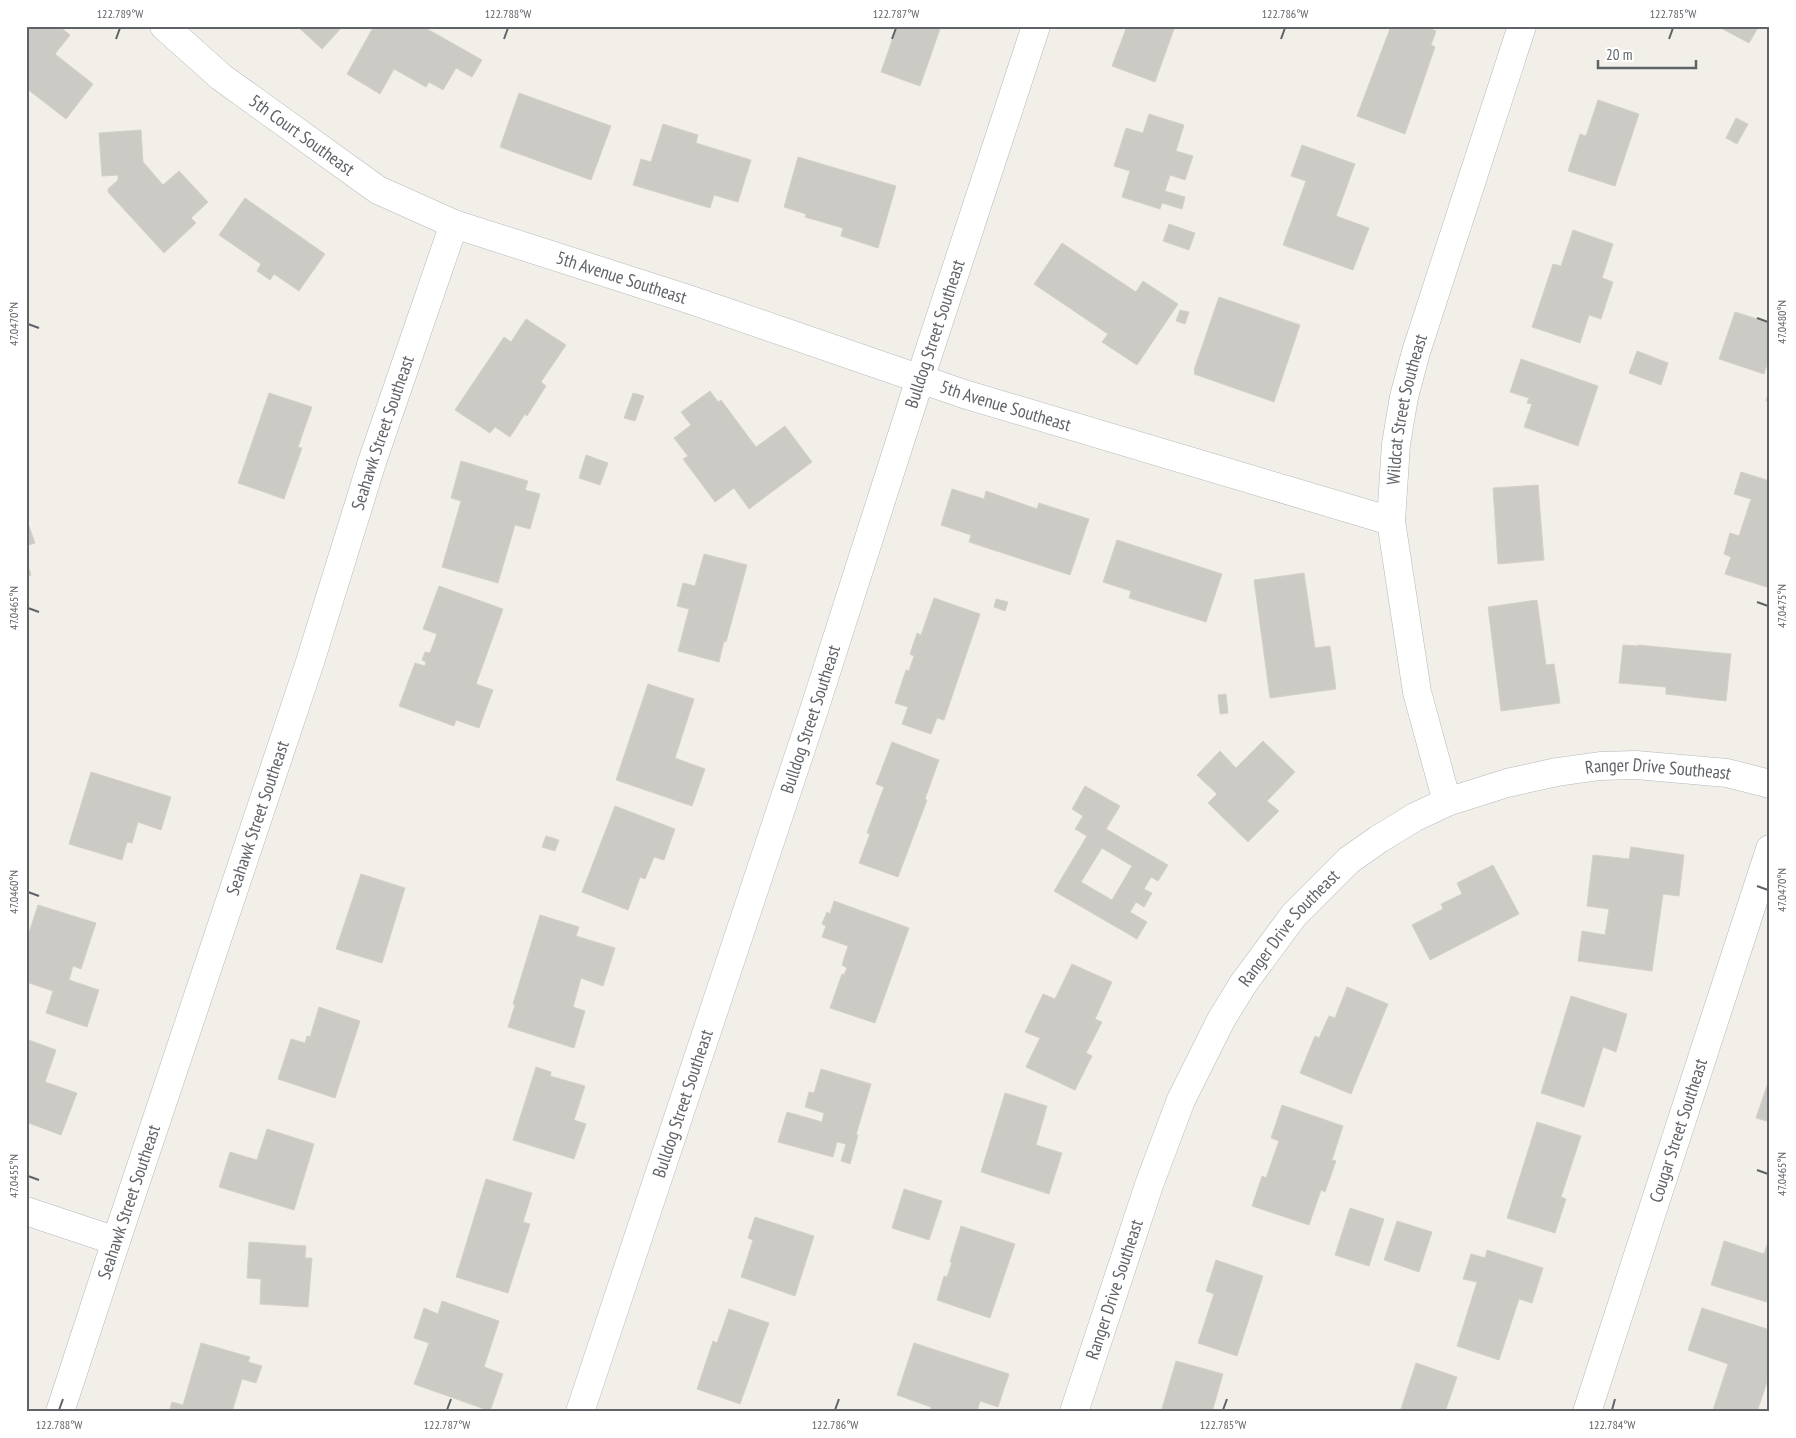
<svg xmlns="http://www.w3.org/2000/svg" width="1796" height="1438" viewBox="0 0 1796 1438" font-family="'PT Sans Narrow',sans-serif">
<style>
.building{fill:#cccac5;stroke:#d6d1c6;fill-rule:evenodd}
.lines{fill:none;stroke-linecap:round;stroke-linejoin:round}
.minor-casing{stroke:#b5b8bc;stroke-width:29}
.minor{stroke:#fff;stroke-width:28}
.ticks{fill:none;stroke:#5f6368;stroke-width:2}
.labels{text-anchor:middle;stroke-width:5;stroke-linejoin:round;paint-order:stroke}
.street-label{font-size:18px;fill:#5f6368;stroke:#fff}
.neatline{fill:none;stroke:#5f6368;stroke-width:2}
.ticks-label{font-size:12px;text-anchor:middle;fill:#5f6368}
</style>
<rect width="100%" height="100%" fill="#f1efe8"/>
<g class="building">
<path d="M30 26H59L70 35 55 54 93 84 66 119 26 88V31Z"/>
<path d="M297 26H343L322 49Z"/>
<path d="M374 26H422L482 60 472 77 456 68 443 90 429 82 426 87 394 69 380 94 347 74Z"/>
<path d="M897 26H941L920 86 881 72Z"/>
<path d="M1127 26H1175L1155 82 1112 66Z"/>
<path d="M1391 26H1423L1436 31 1431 45 1435 47 1405 134 1357 116Z"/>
<path d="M1717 26H1759L1749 43Z"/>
<path d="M519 93 611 126 591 180 500 147Z"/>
<path d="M1598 100 1639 114 1615 186 1568 171 1580 134 1586 136Z"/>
<path d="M1149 114 1184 125 1176 151 1193 156 1185 180 1170 175 1165 191 1185 197 1182 209 1162 203 1160 209 1122 197 1130 171 1114 166 1126 128 1143 133Z"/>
<path d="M1736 118 1748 124 1737 144 1726 138Z"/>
<path d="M663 124 698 135 696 143 751 160 738 202 714 195 710 208 633 185 641 159 651 162Z"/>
<path d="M141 130 143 162 163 185 179 171 208 202 191 218 196 223 164 253 108 192V189L118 180V175L102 176 99 133Z"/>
<path d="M1302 145 1355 164 1336 216 1369 228 1353 270 1283 245 1306 181 1291 176Z"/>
<path d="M798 157 896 186 878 248 841 236 843 228 805 217 806 214 784 207Z"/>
<path d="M245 198 325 254 299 291 274 274 270 280 257 271 261 264 219 235Z"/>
<path d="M1169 224 1195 233 1189 250 1163 241Z"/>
<path d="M1573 230 1613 244 1602 278 1613 282 1601 319 1589 315 1580 343 1532 327 1553 264 1561 266Z"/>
<path d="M1062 243 1136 292 1143 281 1178 304 1137 365 1102 342 1108 334 1034 284Z"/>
<path d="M1219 297 1300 325 1274 402 1194 374 1195 371 1194 370Z"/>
<path d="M1180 310 1189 312 1185 324 1176 321Z"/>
<path d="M1735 312 1770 323V355L1764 374 1719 359Z"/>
<path d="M526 319 566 345 541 382 546 386 527 416 525 414 510 437 495 427 490 433 455 410 504 337 511 342Z"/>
<path d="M1637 351 1668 363 1661 385 1629 373Z"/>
<path d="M1521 359 1598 386 1578 446 1524 427 1532 404 1527 403 1529 398 1510 392Z"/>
<path d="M1770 388V402L1766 401Z"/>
<path d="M710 391 718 402 721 400 756 447 785 426 812 462 749 509 734 488 715 502 683 459 688 456 674 438 691 425 681 412Z"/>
<path d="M269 393 312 407 298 447 302 448 284 499 238 483Z"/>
<path d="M633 393 644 396 635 421 624 418Z"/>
<path d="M586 455 608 463 600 485 579 478Z"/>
<path d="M461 461 528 481 525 490 540 494 530 529 515 525 498 583 442 567 461 501 451 498Z"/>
<path d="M1741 472 1770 481V588L1725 574 1731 557 1724 554 1730 533 1739 536 1751 499 1734 494Z"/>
<path d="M1538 485 1544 560 1498 564 1493 488Z"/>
<path d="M952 489 984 499 986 491 1037 509 1039 503 1089 519 1070 575 969 542 971 535 941 525Z"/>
<path d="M26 518 35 543 26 546Z"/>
<path d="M1117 540 1222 574 1206 622 1129 598 1131 591 1103 582Z"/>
<path d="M704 554 747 565 726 642 724 641 719 662 678 651 689 609 677 606 683 583 695 586Z"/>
<path d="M26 559 31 575 26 577Z"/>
<path d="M1304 573 1315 648 1330 646 1336 689 1270 698 1254 580Z"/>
<path d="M439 586 503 609 476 684 493 690 479 728 456 720 454 726 399 706 415 663 425 666 426 662 422 660 425 652 430 653 437 634 423 629Z"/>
<path d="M934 598 980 614 944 720 937 718 931 734 902 724 908 707 895 703 906 670 909 671 914 656 910 654 917 633 921 635Z"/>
<path d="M996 599 1008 602 1005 611 994 607Z"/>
<path d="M1537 600 1546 665 1554 664 1560 703 1501 711 1488 607Z"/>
<path d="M1623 645 1638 646V645L1731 654 1726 701 1666 694V687L1619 683Z"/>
<path d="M648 684 694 699 675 758 705 769 692 806 616 780Z"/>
<path d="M1226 694 1228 713 1220 714 1218 695Z"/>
<path d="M1263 741 1295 772 1267 801 1279 811 1248 842 1208 803 1217 794 1197 775 1220 751 1236 768Z"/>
<path d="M892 742 939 760 925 799 927 800 898 877 859 863 870 834 867 833 884 787 876 784Z"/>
<path d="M91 772 171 797 161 830 138 822 132 843 127 842 122 860 69 844Z"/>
<path d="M1085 786 1120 806 1106 829 1168 865 1158 881 1151 877 1144 889 1152 893 1144 907 1136 902 1130 912 1147 922 1137 939 1054 891 1087 836 1075 829 1083 816 1072 809ZM1102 848 1132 866 1112 900 1081 882Z"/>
<path d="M615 806 675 829 664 860 654 857 645 879 640 877 628 910 582 892Z"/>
<path d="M546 836 559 840 555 851 542 847Z"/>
<path d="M1631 847 1684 855 1679 896 1663 894 1652 971 1578 961 1582 931 1605 935 1609 909 1587 906 1593 855 1629 859Z"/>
<path d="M1493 865 1519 914 1430 960 1412 925 1443 909 1441 904 1462 894 1457 883Z"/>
<path d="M361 874 405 888 382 963 336 949Z"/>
<path d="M834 901 909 928 875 1023 830 1008 842 974 844 975 847 968 842 965 848 946 822 937 826 926 822 924 827 912 830 914Z"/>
<path d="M38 905 96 923 81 969 73 966 69 980 99 990 87 1027 46 1013 53 991 26 982V942Z"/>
<path d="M540 915 579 927 576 936 615 948 603 986 581 978 573 1007 585 1011 574 1048 508 1027 515 1005 513 1004Z"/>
<path d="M1072 964 1112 982 1095 1019 1102 1022 1086 1053 1092 1056 1075 1090 1026 1067 1040 1038 1025 1032 1043 994 1055 999Z"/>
<path d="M1347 987 1388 1004 1351 1094 1300 1073 1315 1036 1319 1038 1329 1016 1335 1018Z"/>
<path d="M1571 996 1627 1014 1616 1052 1603 1047 1584 1107 1541 1093Z"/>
<path d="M319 1007 360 1021 335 1098 278 1079 291 1039 305 1043 307 1036 310 1037Z"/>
<path d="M26 1039 56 1050 45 1082 77 1093 61 1135 26 1122Z"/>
<path d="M536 1067 551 1072 550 1076 585 1086 574 1120 586 1124 574 1159 513 1140Z"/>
<path d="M821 1069 871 1084 856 1135H858L850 1164 841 1161 846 1144 837 1142 833 1157 778 1142 787 1112 822 1122 824 1113 805 1107 809 1092 814 1093Z"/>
<path d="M1768 1083H1770V1122L1756 1118Z"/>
<path d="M1005 1093 1047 1106 1036 1145 1062 1153 1049 1194 981 1172Z"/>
<path d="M1282 1105 1343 1126 1332 1160 1336 1161 1325 1192 1321 1190 1309 1225 1252 1206 1262 1176 1266 1178 1279 1141 1271 1138Z"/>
<path d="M1537 1122 1581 1136 1561 1197 1566 1199 1555 1233 1507 1218Z"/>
<path d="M267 1129 314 1144 294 1210 219 1187 230 1152 257 1160Z"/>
<path d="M486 1179 532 1193 523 1222 530 1224 508 1293 456 1277Z"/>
<path d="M904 1189 942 1201 929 1240 892 1228Z"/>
<path d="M1350 1208 1384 1219 1369 1266 1335 1255Z"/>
<path d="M755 1217 814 1236 795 1296 741 1277 753 1240 748 1238Z"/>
<path d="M1397 1221 1432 1232 1419 1272 1384 1260Z"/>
<path d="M961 1226 1015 1244 990 1318 937 1300 944 1276 947 1277 952 1262H950Z"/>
<path d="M1770 1236V1303L1711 1285 1724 1241 1764 1254Z"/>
<path d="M249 1242 306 1246 305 1258H312L308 1307 260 1304 261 1279 247 1278Z"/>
<path d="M1487 1250 1543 1268 1532 1303 1519 1299 1499 1360 1457 1346 1477 1282 1463 1279 1471 1254 1485 1258Z"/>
<path d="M1216 1260 1263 1276 1237 1356 1198 1343 1214 1294 1206 1291Z"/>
<path d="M442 1301 499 1321 484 1367 503 1374 490 1411 414 1384 429 1343 414 1338 424 1308 438 1314Z"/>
<path d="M1702 1308 1770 1330V1373L1757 1412H1719L1713 1410 1728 1364 1688 1350Z"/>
<path d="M729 1309 769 1323 740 1404 697 1389 713 1341 717 1343Z"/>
<path d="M201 1343 250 1357 248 1362 262 1366 256 1383 242 1379 232 1412H169L172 1402 183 1405Z"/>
<path d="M914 1343 1009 1374 998 1407 980 1401 977 1412H930L931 1407 897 1395Z"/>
<path d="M1176 1361 1223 1374 1212 1412H1161Z"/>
<path d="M1416 1363 1457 1377 1445 1412H1400Z"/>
</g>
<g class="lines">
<g class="minor-casing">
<g id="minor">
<path id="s1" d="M164 26 221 77 378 190 454 224 694 301 964 394 1391 521"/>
<path id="s2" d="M1447 802 1417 692 1391 521 1396 444 1404 397 1416 352 1522 26"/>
<path d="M26 1211 116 1241"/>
<path id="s3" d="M60 1412 116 1241 310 662 372 462 454 224"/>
<path id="s4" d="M580 1412 814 710 920 379 1036 26"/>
<path id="s5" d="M1074 1412 1149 1185 1181 1100 1221 1020 1243 984 1294 915 1349 860 1379 839 1415 817 1447 802 1507 783 1557 772 1600 766 1636 765 1727 773 1770 784"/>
<path id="s6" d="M1587 1412 1770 849"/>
</g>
</g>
<use href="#minor" class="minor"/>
</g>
<path class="ticks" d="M116 39 120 28M504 39 508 28M892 39 896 28M1281 39 1285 28M1669 39 1673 28M1757 318 1768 322M28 324 39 328M1757 602 1768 606M28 608 39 612M1757 886 1768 890M28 892 39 896M1757 1170 1768 1174M28 1176 39 1180M59 1410 63 1399M447 1410 451 1399M835 1410 839 1399M1223 1410 1227 1399M1612 1410 1615 1399"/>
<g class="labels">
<g class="street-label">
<text dy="6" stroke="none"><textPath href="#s1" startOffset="176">5th Court Southeast</textPath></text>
<text dy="6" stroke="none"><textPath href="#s1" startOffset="529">5th Avenue Southeast</textPath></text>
<text dy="6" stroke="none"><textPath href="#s4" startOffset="1135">Bulldog Street Southeast</textPath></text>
<text dy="6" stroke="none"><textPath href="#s1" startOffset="934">5th Avenue Southeast</textPath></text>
<text dy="6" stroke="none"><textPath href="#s2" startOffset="400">Wildcat Street Southeast</textPath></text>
<text dy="6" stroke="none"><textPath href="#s3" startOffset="1031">Seahawk Street Southeast</textPath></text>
<text dy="6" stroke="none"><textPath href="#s4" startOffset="730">Bulldog Street Southeast</textPath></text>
<text dy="6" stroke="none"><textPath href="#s5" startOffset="955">Ranger Drive Southeast</textPath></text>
<text dy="6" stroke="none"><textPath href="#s3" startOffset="626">Seahawk Street Southeast</textPath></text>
<text dy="6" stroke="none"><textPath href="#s5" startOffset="534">Ranger Drive Southeast</textPath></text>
<text dy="6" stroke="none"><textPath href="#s4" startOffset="325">Bulldog Street Southeast</textPath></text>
<text dy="6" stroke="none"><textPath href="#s6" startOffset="296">Cougar Street Southeast</textPath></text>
<text dy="6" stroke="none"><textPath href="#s3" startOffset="221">Seahawk Street Southeast</textPath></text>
<text dy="6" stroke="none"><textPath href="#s5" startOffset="129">Ranger Drive Southeast</textPath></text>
</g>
</g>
<rect width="1796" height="1438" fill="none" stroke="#ffffff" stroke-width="55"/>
<path d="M1598 60v8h98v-8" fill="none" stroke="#5f6368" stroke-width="2.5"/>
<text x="1606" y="60" font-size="15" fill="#5f6368" stroke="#ffffff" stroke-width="4" paint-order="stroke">20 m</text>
<rect x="28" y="28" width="1740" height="1382" class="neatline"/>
<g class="ticks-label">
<text x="120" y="18">122.789°W</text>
<text x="508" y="18">122.788°W</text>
<text x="896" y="18">122.787°W</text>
<text x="1285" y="18">122.786°W</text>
<text x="1673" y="18">122.785°W</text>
<text transform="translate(1782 322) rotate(-90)" y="4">47.0480°N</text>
<text transform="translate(14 324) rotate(-90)" y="4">47.0470°N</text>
<text transform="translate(1782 606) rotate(-90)" y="4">47.0475°N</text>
<text transform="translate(14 608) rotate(-90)" y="4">47.0465°N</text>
<text transform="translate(1782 890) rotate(-90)" y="4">47.0470°N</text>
<text transform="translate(14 892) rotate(-90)" y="4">47.0460°N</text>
<text transform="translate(1782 1174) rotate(-90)" y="4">47.0465°N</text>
<text transform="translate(14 1176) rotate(-90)" y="4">47.0455°N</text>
<text x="59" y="1429">122.788°W</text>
<text x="447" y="1429">122.787°W</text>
<text x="835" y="1429">122.786°W</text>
<text x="1223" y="1429">122.785°W</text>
<text x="1612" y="1429">122.784°W</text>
</g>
</svg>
